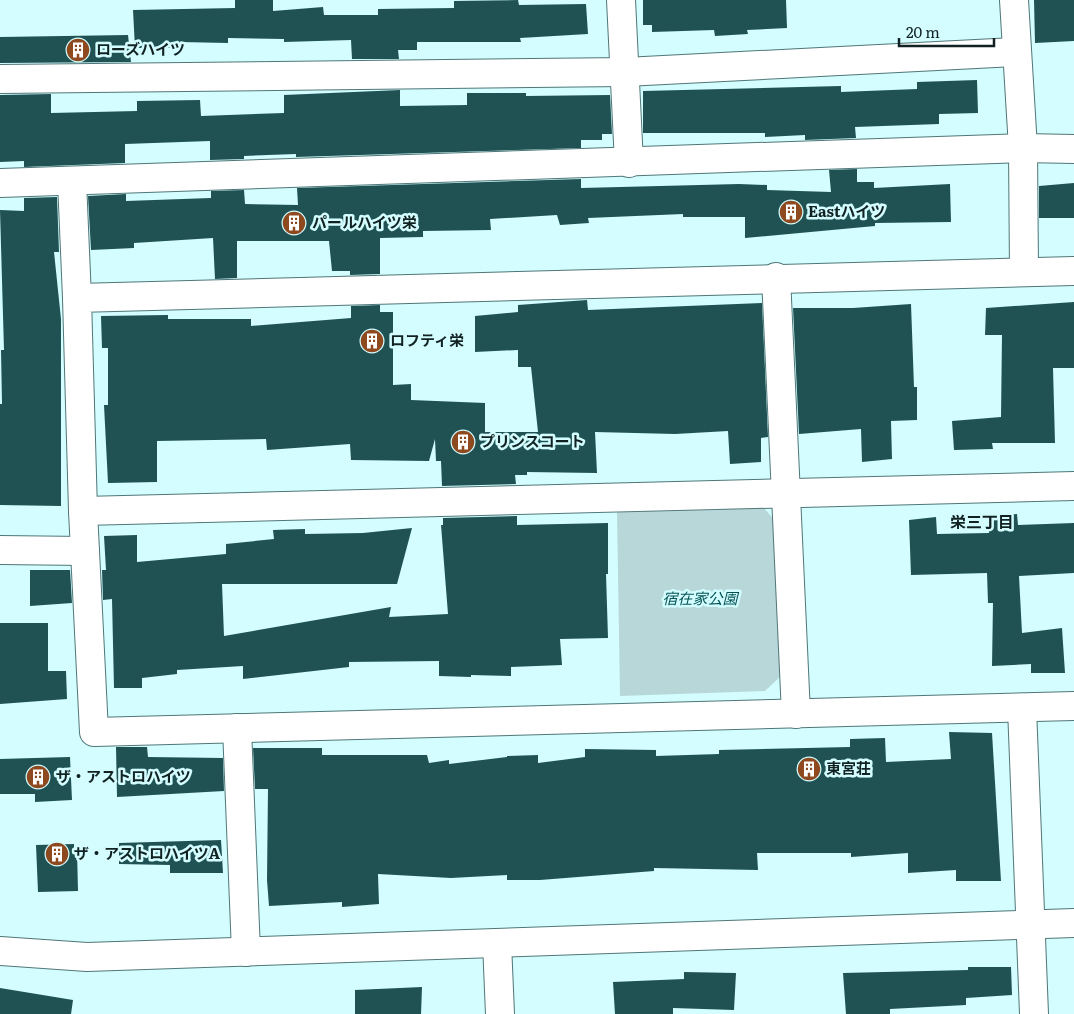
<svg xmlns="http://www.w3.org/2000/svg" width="1074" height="1014" viewBox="0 0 1074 1014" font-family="Literata,'Noto Sans JP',serif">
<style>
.green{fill:#b8d7d9}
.building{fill:#205254}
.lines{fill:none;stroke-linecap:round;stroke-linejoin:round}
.minor-casing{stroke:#507677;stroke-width:30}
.tertiary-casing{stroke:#507677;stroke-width:30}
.minor{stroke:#fff;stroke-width:28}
.tertiary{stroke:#fff;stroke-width:28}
.labels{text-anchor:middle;stroke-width:5;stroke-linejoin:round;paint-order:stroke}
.poi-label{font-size:15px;font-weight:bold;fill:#122223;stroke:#d3fdff;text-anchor:start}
.park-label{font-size:15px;font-style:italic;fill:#045255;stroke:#d3fdff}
.neighbourhood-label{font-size:16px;font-weight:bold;fill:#122223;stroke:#d3fdff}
</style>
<rect width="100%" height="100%" fill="#d3fdff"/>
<path class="green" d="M762 506 779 525 784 673 765 691 620 696 617 511Z"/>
<g class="building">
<path d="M235 0H273V11L323 7 324 15H378V9L454 8V1L518 0 519 5 586 4 588 34 520 38 521 42H417V50H398L399 59H352L351 40 284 42V39L228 38V43L180 42V48H135L133 10 235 8Z"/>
<path d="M643 0H786L787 28 747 30 748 34 715 36 714 30 652 32V25H643Z"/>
<path d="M1034 0H1074V41L1035 43Z"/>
<path d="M128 35 131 62 0 63V37Z"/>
<path d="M977 80 978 113 939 114V124L855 127 856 138 805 140V135L765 137V133H643V91L841 86V92L917 89V82Z"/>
<path d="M400 90V106L467 105V93H526V96L610 95 612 134H602V140H581V148L296 157V154L244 156V159L210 160V141L125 144V163L24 167V161L0 162V95L51 94V113L137 111V101L200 100 201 116 284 113V95Z"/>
<path d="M857 169V182H874V188L950 184 951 222 875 223V226L745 238V217H683V214L588 218 589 223 560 225 557 215 490 219 491 230 423 231V237L380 238V274L350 275V271H332L329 241H237V278L215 279 213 238 134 243V248L91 250 88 196 126 194V201L211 198V191L244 190 245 204 298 205 297 188 581 179V188L739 184 767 185V190L831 192 829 170Z"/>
<path d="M1074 183V218H1039V186Z"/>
<path d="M57 197 59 252H54L61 319V506L0 505V404H2L1 350H4L0 210 24 211V198Z"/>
<path d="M587 300 588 310 762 303 768 437 761 438V462L730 464 728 431 675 434 595 432 597 473 527 472V475H515L516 484 442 486 441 461H436L435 439 429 461 351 460 350 444 267 450 266 439 157 441V482L108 483 104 405H108V348H102L101 316 168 315V319H251V326L351 318V306L380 305V312H393V385L411 384V400L485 403V432H538L531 367H518V350L475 352V316L518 312V305Z"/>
<path d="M1074 302V368H1053L1055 443H992L993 449 954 450 952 421 1001 417 1002 335H985L986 308Z"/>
<path d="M911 304 914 387H917V420L891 421 892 459 862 462 861 429 799 434 793 308H853Z"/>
<path d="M1017 514 1018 525 1074 523V573L1019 576 1022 633 1062 628 1065 673H1031V664L992 666 993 603H988L987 573 911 575 909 520 936 517 937 534 989 533 988 516Z"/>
<path d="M517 516V525L608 523V574H606L608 638 560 639 562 665 511 667V676L471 675V677L439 676V661L349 662V667L243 679V666L177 670V674L142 678V688H114L112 599 103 600 102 570H106L104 536 137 535V562L226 554V544L274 539 273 530 305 529V534L363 533 412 528 397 584H222L224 636 391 607 389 617 448 614 441 525H443V518Z"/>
<path d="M30 570H70L72 603 30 606Z"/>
<path d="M0 623H48V671H66L67 699 0 704Z"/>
<path d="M949 732 992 733 1001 881H956V870L908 873V853L851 857V853H757L758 870 654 868V871L540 880H507V875L451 878 378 874 379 904 342 907V902L269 906 267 880 268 789H255L253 748H322V755H427L429 763 449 760V764L507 757V756L538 755V763L585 757V749L656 750V756L719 754V750L850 747V739L885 738 886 762 951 759Z"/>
<path d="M116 747H147L148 757 223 758 224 791 117 797Z"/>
<path d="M70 757 72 800 35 802V794H0V759Z"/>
<path d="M221 840 223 873H170V865L119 864V843Z"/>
<path d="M74 844V850H77L78 891 38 892 36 845Z"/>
<path d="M968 967H1011L1012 995 966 998V1005L890 1009V1014H846L843 973 968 970Z"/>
<path d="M684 972 736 973 734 1010 673 1008V1014H615L613 982 684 979Z"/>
<path d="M422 987 421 1014H355V990Z"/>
<path d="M0 988 73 1000 71 1014H0Z"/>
</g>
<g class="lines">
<g class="minor-casing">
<g id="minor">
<path d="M621 0 629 163"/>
<path d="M1014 0 1023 148 1024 272"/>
<path d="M0 79 625 72 1015 52"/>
<path d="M72 181 77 298"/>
<path d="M0 183 1023 148 1074 149"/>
<path d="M1074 271 77 298 83 511 94 732 1074 706"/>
<path d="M776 277 796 714"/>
<path d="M83 511 1074 486"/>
<path d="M0 550 85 551"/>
<path d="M1022 708 1034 1014"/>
<path d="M237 728 246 952"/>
<path d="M497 943 500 1014"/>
</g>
</g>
<g class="tertiary-casing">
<path id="tertiary" d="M0 951 87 957 1074 923"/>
</g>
<use href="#minor" class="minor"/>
<use href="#tertiary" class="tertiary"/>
</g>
<defs>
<g id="building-disc" transform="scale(1.25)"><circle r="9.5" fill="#8e491f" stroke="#d3fdff"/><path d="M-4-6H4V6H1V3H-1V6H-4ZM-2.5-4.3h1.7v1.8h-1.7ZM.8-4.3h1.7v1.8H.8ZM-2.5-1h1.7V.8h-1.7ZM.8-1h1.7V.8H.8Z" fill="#fff"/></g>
</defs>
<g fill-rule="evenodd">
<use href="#building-disc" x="78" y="50"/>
<use href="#building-disc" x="791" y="212"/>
<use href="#building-disc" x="294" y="223"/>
<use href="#building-disc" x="372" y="341"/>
<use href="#building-disc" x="463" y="442"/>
<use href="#building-disc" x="809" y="769"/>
<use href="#building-disc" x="38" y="777"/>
<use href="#building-disc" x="57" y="854"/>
</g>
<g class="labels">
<g class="poi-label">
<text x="96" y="55">ローズハイツ</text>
<text x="808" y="217">Eastハイツ</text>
<text x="312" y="228">パールハイツ栄</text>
<text x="390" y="346">ロフティ栄</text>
<text x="480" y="447">プリンスコート</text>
<text x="826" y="774">東宮荘</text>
<text x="56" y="782">ザ・アストロハイツ</text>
<text x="74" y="859">ザ・アストロハイツA</text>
</g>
<g class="park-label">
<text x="700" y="604">宿在家公園</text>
</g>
<g class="neighbourhood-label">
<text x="982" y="528">栄三丁目</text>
</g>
</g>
<path d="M899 38v8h95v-8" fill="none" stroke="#122223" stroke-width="2.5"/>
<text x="906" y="38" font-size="15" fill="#122223" stroke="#d3fdff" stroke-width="4" paint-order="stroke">20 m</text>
</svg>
